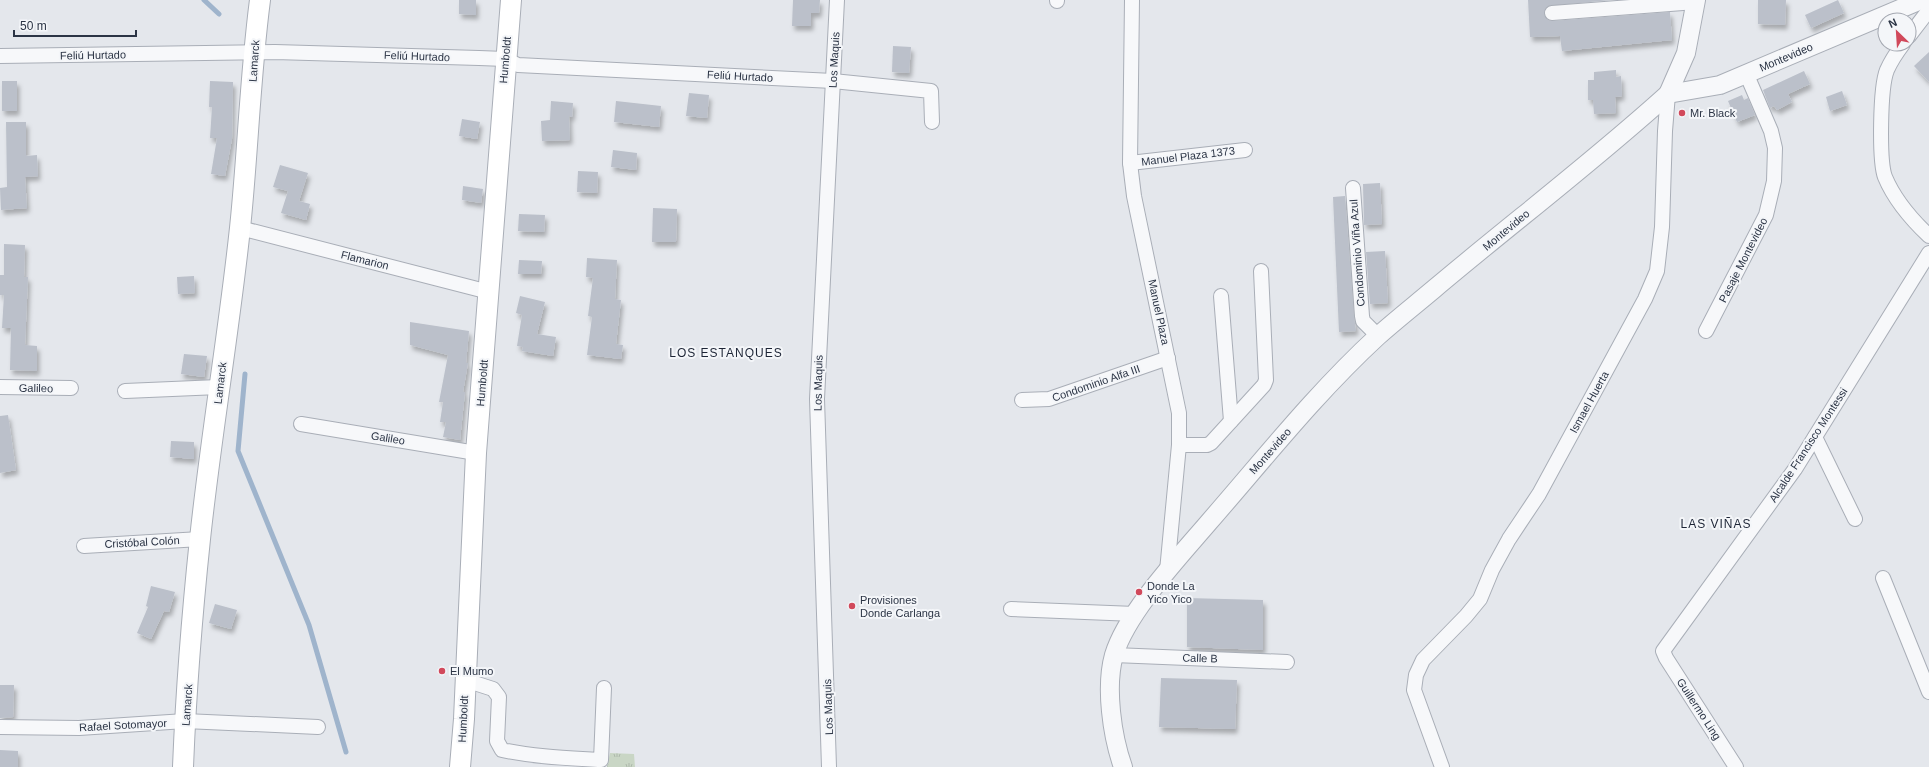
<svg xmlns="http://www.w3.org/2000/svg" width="1929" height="767" viewBox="0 0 1929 767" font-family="Helvetica,sans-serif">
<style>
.park{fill:url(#park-tufts)}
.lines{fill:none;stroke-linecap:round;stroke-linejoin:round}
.stream{stroke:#9fb4cc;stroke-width:5}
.building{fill:#bbc0ca;filter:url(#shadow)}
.minor-casing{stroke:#a9aeb7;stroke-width:16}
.tertiary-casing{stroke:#a9aeb7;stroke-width:20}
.secondary-casing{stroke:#a9aeb7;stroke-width:22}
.minor{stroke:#f7f8fa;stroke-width:14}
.tertiary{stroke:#f7f8fa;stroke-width:18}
.secondary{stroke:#fff;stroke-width:20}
.poi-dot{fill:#d1495b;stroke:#f4f6f9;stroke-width:1.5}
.labels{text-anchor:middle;stroke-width:4;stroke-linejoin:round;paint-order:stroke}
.street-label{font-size:11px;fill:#2b3445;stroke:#f4f6f9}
.poi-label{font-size:11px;fill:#2b3445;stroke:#f4f6f9;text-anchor:start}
.neighbourhood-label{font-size:12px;letter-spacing:1px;fill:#1d2536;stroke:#f4f6f9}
</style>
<defs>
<pattern id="park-tufts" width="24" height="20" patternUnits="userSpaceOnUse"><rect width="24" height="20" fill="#c9d6c5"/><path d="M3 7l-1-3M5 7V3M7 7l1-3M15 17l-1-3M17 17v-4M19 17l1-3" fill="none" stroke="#adb8ab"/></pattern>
<filter id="shadow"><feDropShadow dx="2.5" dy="4.5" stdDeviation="2" flood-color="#0004"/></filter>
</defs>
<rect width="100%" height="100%" fill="#e4e7ec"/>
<path class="park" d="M610 753 634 754 635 767H607Z"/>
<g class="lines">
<g class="stream">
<path d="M204 0 219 14"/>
<path d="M245 374 238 451 309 625 346 752"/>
</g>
</g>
<g class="building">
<path d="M459 0H476V15L459 14Z"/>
<path d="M793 0H820L819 13H811V26H792Z"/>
<path d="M1528 0H1611L1548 6 1544 14 1548 20 1552 21 1670 12 1672 40 1562 51 1560 36 1530 37Z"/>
<path d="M1758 0H1786L1785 25 1758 24Z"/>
<path d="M1838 0 1844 13 1811 28 1805 15Z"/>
<path d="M893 46 911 47 909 73 892 72Z"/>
<path d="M1929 52V82L1914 66Z"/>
<path d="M1616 70V77L1621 76 1622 96 1615 97 1616 113 1594 114 1593 100H1588V80H1594V72Z"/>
<path d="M1804 71 1810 84 1788 94 1792 102 1777 110 1774 106 1770 108 1763 90Z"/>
<rect x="2" y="81" width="15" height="30"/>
<path d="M210 81 233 82 232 139 225 176 211 174 217 138H210L212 107H209Z"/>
<path d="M1842 91 1847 105 1830 111 1826 97Z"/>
<path d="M689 93 709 95 707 118 686 116Z"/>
<path d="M1742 95 1744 100 1748 98 1755 115 1737 122 1728 101Z"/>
<path d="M551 101 573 103 572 117 569 116 570 140 542 141 541 121 550 120Z"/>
<path d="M616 101 661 106 659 127 614 122Z"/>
<path d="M462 119 480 122 477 139 459 136Z"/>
<path d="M6 122H26V156L37 155 38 176 25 177 27 208 1 210 0 188 7 187Z"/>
<path d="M613 150 637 153 636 170 611 167Z"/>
<path d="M280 165 308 173 299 201 310 204 306 220 281 213 288 191 273 187Z"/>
<path d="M578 171 598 172 597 193 577 192Z"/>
<path d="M1380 183 1382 224 1364 225 1363 184Z"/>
<path d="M463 186 483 189 481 203 462 200Z"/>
<path d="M1345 196 1354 317 1356 331 1339 332 1333 197Z"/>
<path d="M653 208 677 209 676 242H652Z"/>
<path d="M519 214 545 215 544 232 518 231Z"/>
<path d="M4 244 25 245 24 277H28L25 345 37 346V371L10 370 11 328H2L4 295H0V275H4Z"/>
<path d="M1385 251 1388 303 1370 304 1366 252Z"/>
<path d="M587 258 617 260 615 299 621 300 616 344 623 345 621 359 587 355 592 317 588 316 593 278 586 277Z"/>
<path d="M519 260 542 261 541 274H518Z"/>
<path d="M194 276 195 293 178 294 177 277Z"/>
<path d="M520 296 545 302 537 334 556 337 553 356 522 351 523 347 517 346 522 315 516 313Z"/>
<path d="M410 322 469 331 466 363H468L463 392H465L460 440 443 437 446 422H440L443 402H439L448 355 410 345Z"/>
<path d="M184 354 207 356 204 377 181 374Z"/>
<path d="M8 415 16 470 0 473V416Z"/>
<path d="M171 441 194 442V459L170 457Z"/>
<path d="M151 586 175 592 169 612 164 611 151 639 137 633 148 607 146 606Z"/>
<path d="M1187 598 1263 600V650L1187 647Z"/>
<path d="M215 604 237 610 231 629 209 623Z"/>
<path d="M1161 678 1237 680 1235 729 1159 727Z"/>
<path d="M0 685H14L13 717 0 718Z"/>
<path d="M0 750 18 751V767H0Z"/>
</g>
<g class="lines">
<g class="minor-casing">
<g id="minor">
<path d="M1132 0 1130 163 1134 196 1179 413V445L1167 571"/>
<path d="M1057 1V0"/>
<path d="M1552 13 1696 2"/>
<path d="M1909 36 1929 10"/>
<path d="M1903 44C1897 52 1891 61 1887 70 1880 87 1879 161 1885 177 1895 201 1911 219 1929 236"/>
<path d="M0 56 275 52 479 58 505 59 518 65 833 81 931 91 932 122"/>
<path d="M1130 163 1245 150"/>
<path d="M1353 188 1362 316 1363 321 1378 336"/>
<path d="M240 228 489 292"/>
<path d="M1221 296 1231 421"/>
<path d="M1706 331 1766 215 1774 181 1775 148 1771 131 1746 73"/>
<path d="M0 387 71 388"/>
<path d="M125 391 219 387"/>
<path d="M1022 400 1049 399 1168 358"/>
<path d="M301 424 476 453"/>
<path d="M1815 437 1855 519"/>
<path d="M1179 445H1207L1211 443 1264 385 1266 380 1261 271"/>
<path d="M84 546 200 539"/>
<path d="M1883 578 1929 692"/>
<path d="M1011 609 1135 614"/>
<path d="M1114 655 1287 662"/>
<path d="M465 680 493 689 499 697 497 741 502 750C535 757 568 758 601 760L604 688"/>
<path d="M0 727 79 728 185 721 318 727"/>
<path d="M829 767 817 399 837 0"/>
<path d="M1442 767 1414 690 1416 675 1423 660 1466 616 1480 599 1492 570 1509 539 1539 494 1645 299 1657 271 1662 227 1665 131 1668 94"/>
<path d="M1736 767 1666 658 1663 651 1795 469 1929 253"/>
</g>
</g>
<g class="tertiary-casing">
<g id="tertiary">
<path d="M1668 94 1686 53 1696 0"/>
<path d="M1123 767C1112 736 1105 687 1114 655 1127 612 1180 556 1209 522 1264 459 1316 393 1378 336 1396 320 1415 305 1434 289 1511 224 1593 162 1668 94L1720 85 1921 0"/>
</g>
</g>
<g class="secondary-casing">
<g id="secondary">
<path d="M183 767C186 691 192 615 200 539 211 435 229 332 240 228 248 152 250 76 260 0"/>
<path d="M460 767 464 719 476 453 511 0"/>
</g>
</g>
<use href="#minor" class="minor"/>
<use href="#tertiary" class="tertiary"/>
<use href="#secondary" class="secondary"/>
</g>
<g class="poi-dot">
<circle cx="1682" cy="113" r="4"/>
<circle cx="1139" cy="592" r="4"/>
<circle cx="852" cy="606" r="4"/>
<circle cx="442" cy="671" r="4"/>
</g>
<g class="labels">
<g class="street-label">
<text transform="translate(93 55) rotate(-1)" y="4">Feliú Hurtado</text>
<text transform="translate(417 56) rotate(2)" y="4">Feliú Hurtado</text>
<text transform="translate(1786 57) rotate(-23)" y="4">Montevideo</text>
<text transform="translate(505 60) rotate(-85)" y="4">Humboldt</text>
<text transform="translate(834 60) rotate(-87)" y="4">Los Maquis</text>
<text transform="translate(254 61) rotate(-86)" y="4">Lamarck</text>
<text transform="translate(740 76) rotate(3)" y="4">Feliú Hurtado</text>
<text transform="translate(1188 156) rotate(-7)" y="4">Manuel Plaza 1373</text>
<text transform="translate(1506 230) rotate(-40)" y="4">Montevideo</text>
<text transform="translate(1357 253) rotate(-94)" y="4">Condominio Viña Azul</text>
<text transform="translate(365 260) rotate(14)" y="4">Flamarion</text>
<text transform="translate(1743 260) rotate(-63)" y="4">Pasaje Montevideo</text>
<text transform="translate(1159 312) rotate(78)" y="4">Manuel Plaza</text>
<text transform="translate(220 383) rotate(-83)" y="4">Lamarck</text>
<text transform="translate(482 383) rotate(-85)" y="4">Humboldt</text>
<text transform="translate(818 383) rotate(-89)" y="4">Los Maquis</text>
<text transform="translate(1096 383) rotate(-19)" y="4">Condominio Alfa III</text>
<text transform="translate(36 388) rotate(1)" y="4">Galileo</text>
<text transform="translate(1589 402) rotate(-61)" y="4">Ismael Huerta</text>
<text transform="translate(388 438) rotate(9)" y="4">Galileo</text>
<text transform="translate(1808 445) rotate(-57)" y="4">Alcalde Francisco Montessi</text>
<text transform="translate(1270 451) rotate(-49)" y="4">Montevideo</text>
<text transform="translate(142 542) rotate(-3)" y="4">Cristóbal Colón</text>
<text transform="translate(1200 658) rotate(2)" y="4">Calle B</text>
<text transform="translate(187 705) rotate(-86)" y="4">Lamarck</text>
<text transform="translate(828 707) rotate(-92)" y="4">Los Maquis</text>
<text transform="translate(1699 709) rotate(57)" y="4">Guillermo Ling</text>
<text transform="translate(463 719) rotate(-87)" y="4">Humboldt</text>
<text transform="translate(123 725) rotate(-3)" y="4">Rafael Sotomayor</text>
</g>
<g class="poi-label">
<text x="1690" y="117">Mr. Black</text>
<text x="1147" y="590">Donde La<tspan x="1147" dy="13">Yico Yico</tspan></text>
<text x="860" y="604">Provisiones<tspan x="860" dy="13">Donde Carlanga</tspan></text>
<text x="450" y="675">El Mumo</text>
</g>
<g class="neighbourhood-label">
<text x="726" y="357">LOS ESTANQUES</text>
<text x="1716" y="528">LAS VIÑAS</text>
</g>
</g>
<g transform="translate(1897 32) rotate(335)"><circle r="19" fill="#f4f6f9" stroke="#a4a8b1"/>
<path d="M0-3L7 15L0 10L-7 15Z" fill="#d1495b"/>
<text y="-6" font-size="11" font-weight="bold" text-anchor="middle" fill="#2b3445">N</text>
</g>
<path d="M14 30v6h122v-6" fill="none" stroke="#2b3445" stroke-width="2"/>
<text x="20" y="30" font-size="12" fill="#2b3445" stroke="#f4f6f9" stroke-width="3" paint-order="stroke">50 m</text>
</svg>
